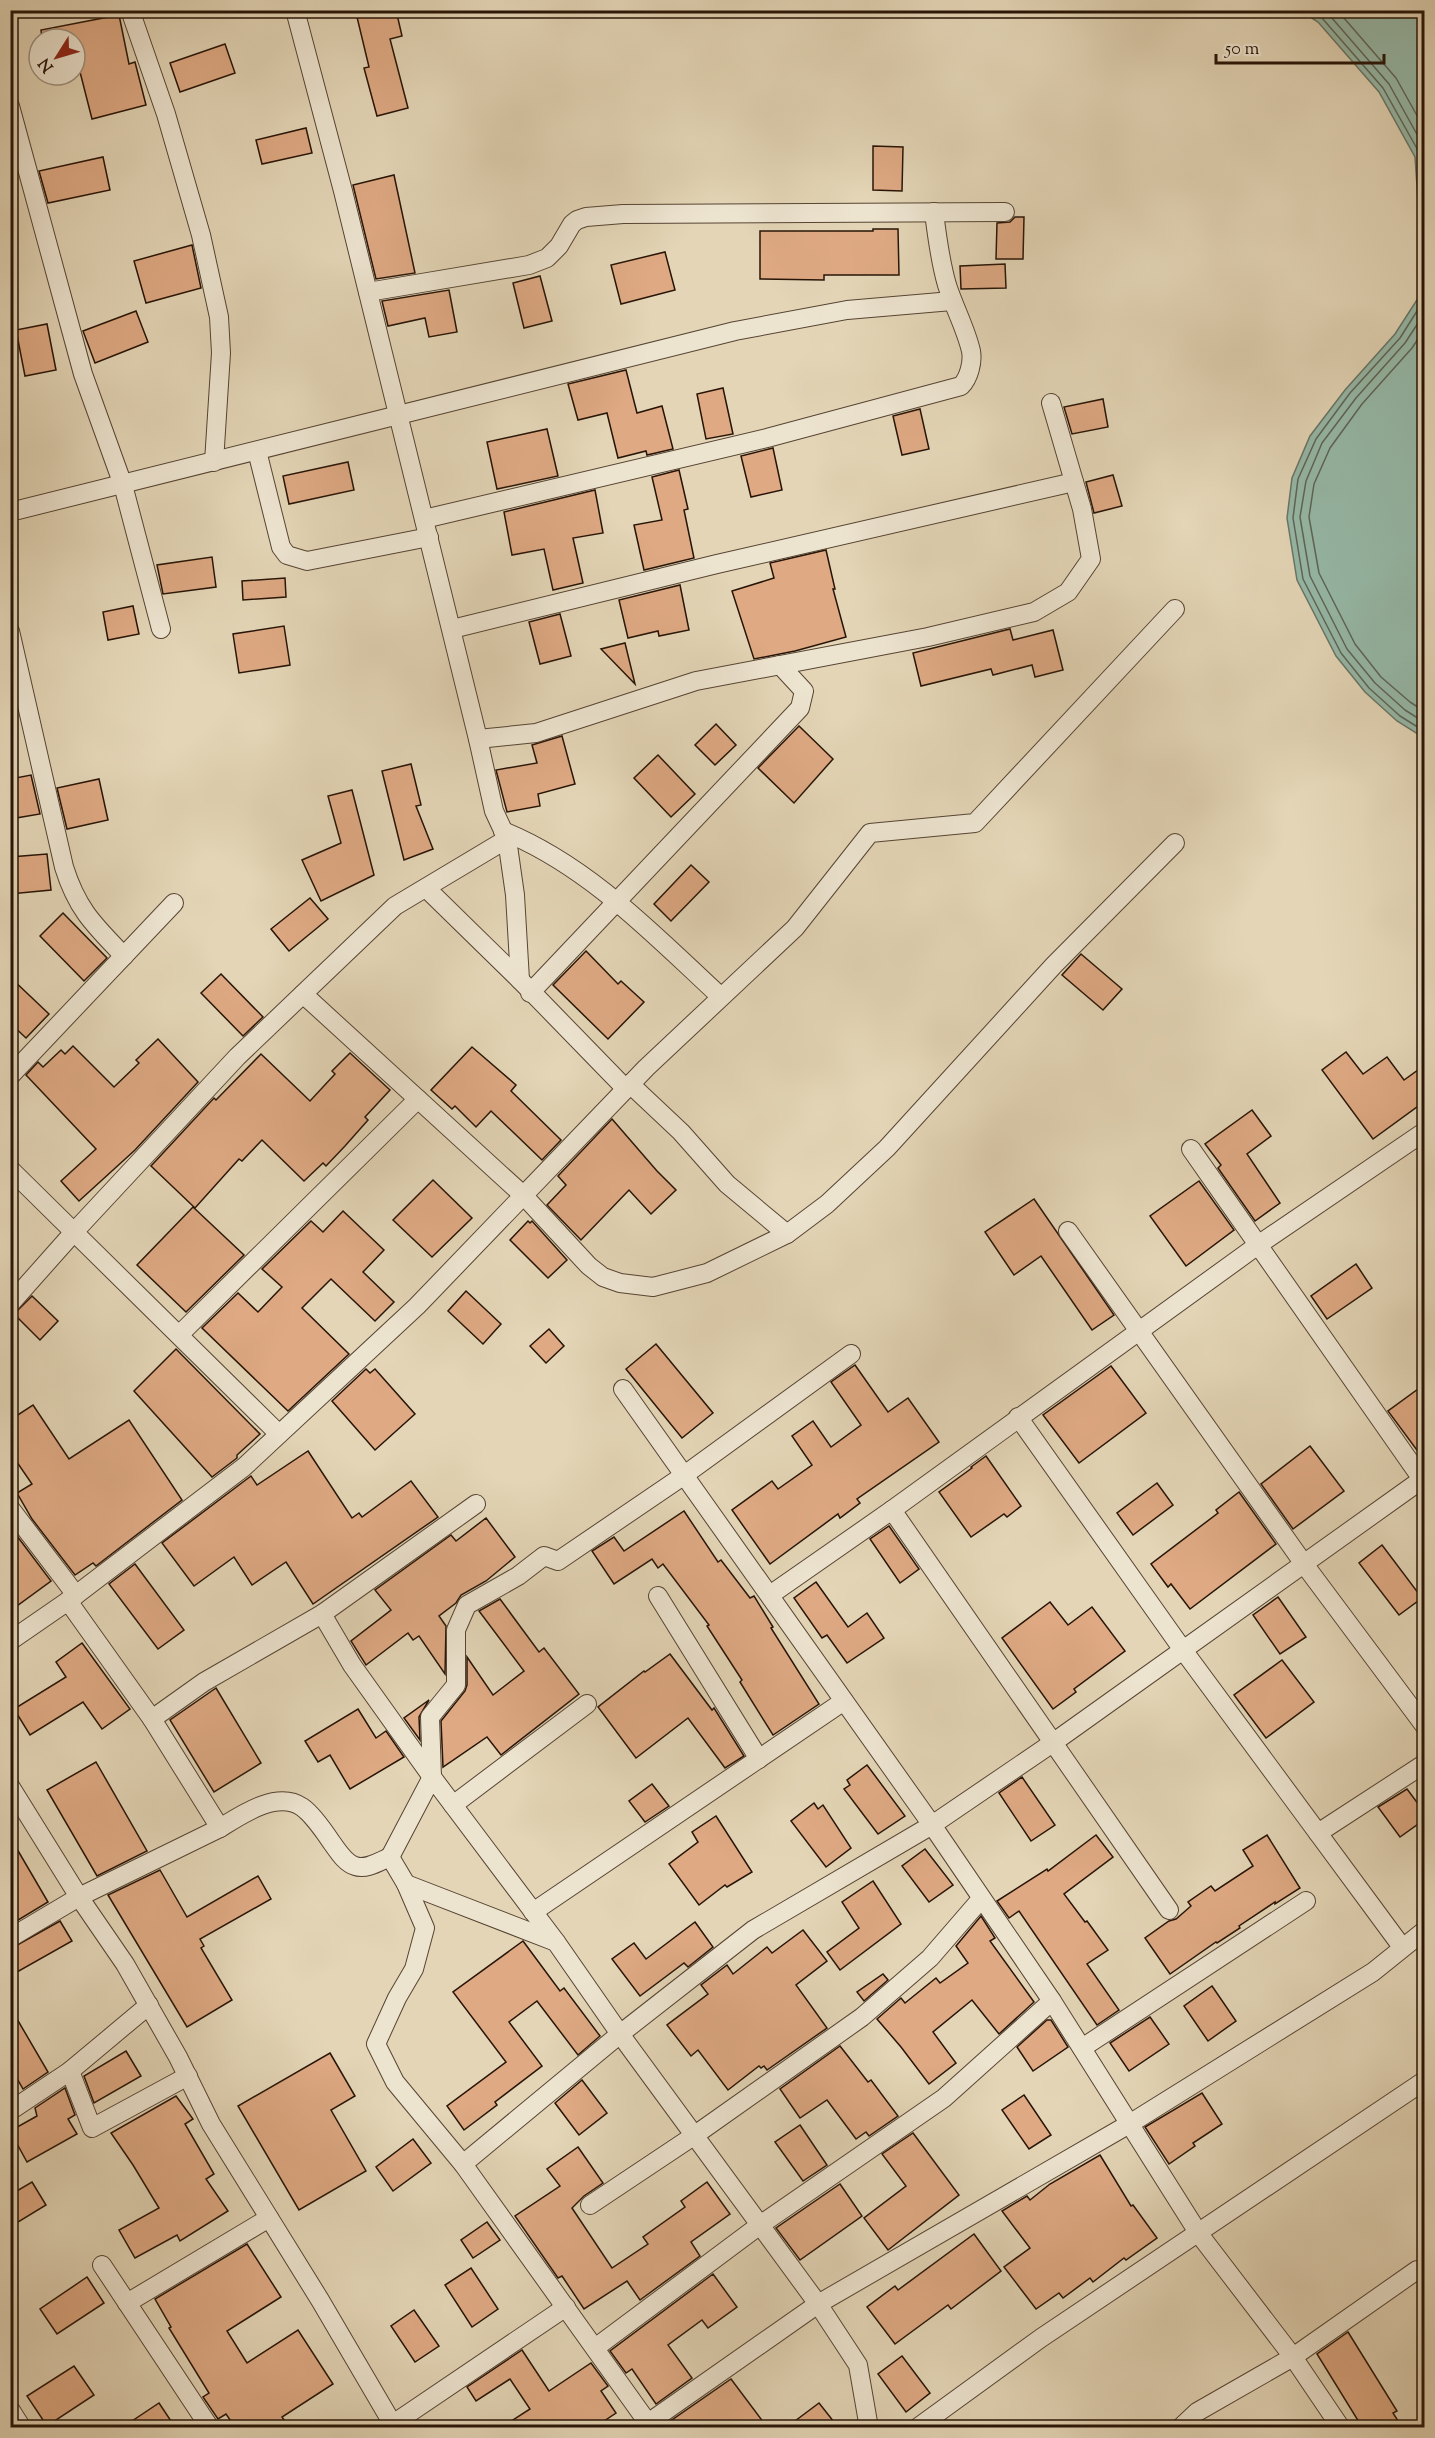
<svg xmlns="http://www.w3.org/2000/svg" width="1435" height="2438" viewBox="0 0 1435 2438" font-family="'Sorts Mill Goudy',serif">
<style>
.water{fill:#96b9a8;stroke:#6a7768;stroke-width:1.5}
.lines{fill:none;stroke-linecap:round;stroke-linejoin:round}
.shore{stroke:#5e6658;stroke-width:1.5}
.building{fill:#dea983;stroke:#271407;stroke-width:1.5}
.street-casing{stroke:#564433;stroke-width:20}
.street{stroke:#ede4d0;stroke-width:18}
</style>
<rect width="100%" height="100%" fill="#e3d5b6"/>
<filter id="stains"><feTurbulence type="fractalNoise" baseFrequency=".00333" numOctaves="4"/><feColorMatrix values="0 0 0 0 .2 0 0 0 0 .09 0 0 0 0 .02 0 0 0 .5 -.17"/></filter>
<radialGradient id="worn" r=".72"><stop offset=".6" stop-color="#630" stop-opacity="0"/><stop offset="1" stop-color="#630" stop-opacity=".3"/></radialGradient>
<path class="water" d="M1301 11H1424V738L1397 721 1365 692 1336 656 1297 580 1287 518 1292 478 1310 436 1345 390 1395 334 1424 289 1415 157 1379 92 1318 22Z"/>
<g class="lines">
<g class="shore">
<path d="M1312 10 1322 18 1383 88 1420 154 1424 208"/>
<path d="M1325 10 1389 84 1424 147"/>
<path d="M1337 10 1396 78 1424 128"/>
<path d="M1424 300 1400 338 1350 393 1316 439 1298 479 1293 518 1303 579 1341 653 1369 688 1400 716 1424 731"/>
<path d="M1424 314 1405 343 1356 398 1322 443 1306 481 1300 517 1310 576 1347 649 1375 683 1405 710 1424 722"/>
<path d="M1424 330 1412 348 1362 404 1330 448 1314 484 1309 517 1319 573 1355 644 1381 677 1410 702 1424 711"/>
</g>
</g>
<g class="building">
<path d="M386 10H396L402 36 390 39 408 108 377 116 364 68 369 67 357 17Z"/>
<path d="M119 15 129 64 135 62 146 105 92 119 78 64H75V39H42L41 30Z"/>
<path d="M225 44 235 73 180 92 170 63Z"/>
<path d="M306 128 312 153 262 164 256 140Z"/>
<path d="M873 146 903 147 902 191 873 190Z"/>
<path d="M103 157 110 190 48 203 39 171Z"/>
<path d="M394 175 415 273 376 279 353 185Z"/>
<path d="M1015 217H1024L1023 259H996L997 223 1010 222Z"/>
<path d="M873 229H898L899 275H824V280L760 279V231H873Z"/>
<path d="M192 245 201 288 146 303 134 261Z"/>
<path d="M665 252 675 290 621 304 611 265Z"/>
<path d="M1005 264 1006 288 961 289 960 266Z"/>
<path d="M540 276 552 321 524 328 513 283Z"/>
<path d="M449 290 457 332 429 337 425 318 388 326 382 301Z"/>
<path d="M136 311 148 342 95 363 83 331Z"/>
<path d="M47 324 56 370 25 376 16 330Z"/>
<path d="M626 370 637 413 662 406 673 449 647 455 646 451 618 458 607 413 578 420 568 384Z"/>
<path d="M723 388 733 434 706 439 697 394Z"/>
<path d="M1103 399 1108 427 1072 434 1064 407Z"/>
<path d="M920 409 929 449 902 455 893 416Z"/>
<path d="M547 429 558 476 497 489 487 442Z"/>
<path d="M773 448 782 490 751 497 741 456Z"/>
<path d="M348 462 354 490 289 504 283 476Z"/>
<path d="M679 470 688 509 684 510 694 558 644 570 634 525 662 520 652 477Z"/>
<path d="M1113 475 1122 506 1094 513 1086 482Z"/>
<path d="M595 490 603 533 573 538 583 583 553 590 544 549 512 555 504 512Z"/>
<path d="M826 550 835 589H833L846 637 795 651 754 659 732 591 774 578 770 563Z"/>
<path d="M212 557 216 587 163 594 157 565Z"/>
<path d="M285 578 286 597 243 600 242 581Z"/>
<path d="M680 585 689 630 659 636 658 631 628 638 619 600Z"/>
<path d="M133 606 139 634 108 640 103 612Z"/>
<path d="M560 614 571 656 540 664 529 622Z"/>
<path d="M284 626 290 665 239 673 233 634Z"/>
<path d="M1010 629 1013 640 1053 630 1063 670 1035 677 1032 665 993 675 991 669 921 686 913 653Z"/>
<path d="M625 643 635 684 601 649Z"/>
<path d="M716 724 736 745 715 765 695 745Z"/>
<path d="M799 726 833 759 794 803 758 768Z"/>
<path d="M562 736 575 784 538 794 540 806 507 812 496 770 537 763 532 745Z"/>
<path d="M658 755 695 794 671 817 634 778Z"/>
<path d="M411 764 421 805 416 806 433 849 404 860 382 771Z"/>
<path d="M31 775 40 814 10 819V779Z"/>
<path d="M99 779 108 820 67 829 57 788Z"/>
<path d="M352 790 374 875 321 901 302 860 341 843 328 796Z"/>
<path d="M47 854 51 890 10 894V857Z"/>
<path d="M691 865 709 882 671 921 654 904Z"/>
<path d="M310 898 328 919 289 951 271 929Z"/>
<path d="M63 913 107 958 84 981 40 936Z"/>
<path d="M586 951 618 984 621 981 644 1002 608 1039 553 985Z"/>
<path d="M1081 954 1122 989 1103 1010 1062 975Z"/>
<path d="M221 974 263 1017 243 1036 201 993Z"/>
<path d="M10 977 49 1014 26 1038 10 1023Z"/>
<path d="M158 1039 198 1082 135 1150 79 1201 61 1181 96 1149 26 1075 38 1062 43 1067 61 1050 65 1054 73 1046 114 1087 139 1063 136 1060Z"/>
<path d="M472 1047 516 1085 511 1091 561 1140 542 1160 491 1111 476 1127 455 1106 452 1109 431 1090Z"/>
<path d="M1346 1052 1363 1074 1387 1057 1404 1080 1425 1065V1101L1373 1139 1322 1070Z"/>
<path d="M350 1053 390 1090 365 1117 368 1120 345 1146 326 1166 323 1163 304 1181 262 1140 242 1161 239 1159 195 1208 151 1166 214 1098 216 1100 261 1054 310 1101 335 1074 332 1071Z"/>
<path d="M1252 1110 1271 1136 1247 1154 1280 1203 1255 1221 1218 1168 1221 1165 1205 1144Z"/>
<path d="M612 1119 657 1171 676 1190 651 1214 629 1190 581 1240 547 1205 566 1185 558 1176Z"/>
<path d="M433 1180 472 1218 432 1257 393 1220Z"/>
<path d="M1199 1181 1234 1230 1186 1266 1150 1216Z"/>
<path d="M1034 1199 1114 1315 1092 1330 1041 1256 1014 1275 985 1232Z"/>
<path d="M193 1207 244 1255 186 1312 137 1265Z"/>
<path d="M343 1211 384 1250 363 1272 394 1302 375 1321 331 1279 302 1308 349 1354 288 1411 202 1328 238 1293 258 1312 282 1287 262 1269 311 1221 323 1232Z"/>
<path d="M528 1221 530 1223 532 1221 567 1260 548 1278 510 1240Z"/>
<path d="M1356 1264 1372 1288 1327 1319 1311 1296Z"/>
<path d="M466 1291 501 1324 483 1344 448 1311Z"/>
<path d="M32 1296 58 1321 40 1340 14 1314Z"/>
<path d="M549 1329 564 1346 546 1363 530 1346Z"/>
<path d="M656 1344 713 1413 682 1438 626 1369Z"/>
<path d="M176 1349 260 1434 237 1455V1458L212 1477 134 1391Z"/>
<path d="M855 1365 888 1412 908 1398 939 1442 857 1499 860 1503 840 1518 838 1514 770 1564 732 1510 772 1481 778 1489 812 1465 792 1436 813 1421 831 1447 861 1425 831 1382Z"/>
<path d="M1111 1366 1146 1413 1079 1463 1043 1415Z"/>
<path d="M366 1369 370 1373 375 1369 415 1414 375 1450 332 1401Z"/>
<path d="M1425 1384V1461L1388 1411Z"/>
<path d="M33 1405 69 1459 129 1420 182 1500 96 1566 93 1563 75 1575 32 1519 17 1493 32 1484 10 1452V1420Z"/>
<path d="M1310 1446 1344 1491 1293 1529 1261 1484Z"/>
<path d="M308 1451 352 1518 359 1513 362 1517 411 1481 438 1517 313 1604 286 1562 252 1585 234 1557 194 1586 162 1543 251 1476 257 1485Z"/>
<path d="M986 1456 1021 1506 1007 1517 1004 1514 971 1537 939 1492 972 1468 971 1467Z"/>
<path d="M1157 1483 1173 1505 1133 1535 1117 1513Z"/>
<path d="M1239 1492 1276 1544 1190 1609 1171 1584 1168 1587 1151 1564 1218 1513 1216 1510Z"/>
<path d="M684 1511 718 1562 721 1560 750 1598 754 1596 773 1627 771 1628 819 1704 773 1735 740 1682 742 1680 707 1626 709 1625 663 1564 658 1568 652 1559 614 1584 592 1551 614 1537 624 1551Z"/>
<path d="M486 1518 515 1557 486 1581 461 1595 456 1603 439 1616 446 1626 445 1674 419 1636 413 1640 408 1633 366 1665 351 1641 391 1610 375 1590 451 1535 456 1541Z"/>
<path d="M889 1526 919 1569 900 1583 870 1539Z"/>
<path d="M14 1532 51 1581 10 1611V1535Z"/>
<path d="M1382 1545 1422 1598 1399 1615 1359 1563Z"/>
<path d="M135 1564 184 1630 158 1649 109 1584Z"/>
<path d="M816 1582 848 1627 867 1613 884 1638 847 1663 827 1635 822 1638 794 1598Z"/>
<path d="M1278 1597 1306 1637 1280 1654 1253 1615Z"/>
<path d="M500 1599 539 1652 544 1648 579 1694 501 1755 487 1737 443 1767 441 1721 465 1691 467 1685V1657L493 1695 524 1671 479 1611Z"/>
<path d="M1050 1602 1068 1625 1092 1607 1125 1651 1074 1689 1076 1692 1053 1709 1002 1638Z"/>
<path d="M82 1643 130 1709 102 1729 83 1702 30 1735 14 1709 66 1677 56 1662Z"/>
<path d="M670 1654 712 1710 714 1708 744 1756 725 1768 688 1718 636 1758 598 1707 644 1671 645 1672Z"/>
<path d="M1282 1660 1314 1702 1266 1738 1234 1695Z"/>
<path d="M216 1688 261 1763 214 1792 170 1720Z"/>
<path d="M429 1700 419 1717 420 1740 404 1718Z"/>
<path d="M358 1709 376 1738 386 1731 404 1757 350 1789 330 1755 318 1762 305 1741Z"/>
<path d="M96 1762 147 1851 97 1876 47 1790Z"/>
<path d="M867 1765 905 1816 878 1834 844 1789 850 1785 847 1780Z"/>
<path d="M1022 1777 1055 1825 1031 1841 999 1793Z"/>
<path d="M652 1784 669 1806 645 1822 629 1801Z"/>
<path d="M1407 1789 1425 1813V1819L1400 1837 1378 1807Z"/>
<path d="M814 1803 818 1809 823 1805 851 1848 826 1867 791 1821Z"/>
<path d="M716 1816 752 1872 727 1887 725 1885 699 1905 669 1864 698 1842 692 1832Z"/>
<path d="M1096 1835 1113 1857 1064 1894 1085 1922 1087 1921 1108 1950 1087 1964 1119 2010 1097 2025 1019 1911 1009 1918 997 1901 1047 1869 1048 1871Z"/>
<path d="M1267 1835 1300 1888 1275 1904V1902L1239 1926 1240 1928 1217 1943 1216 1942 1170 1974 1145 1938 1169 1921 1176 1919 1191 1906 1188 1902 1211 1886 1215 1891 1253 1866 1243 1850Z"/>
<path d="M10 1837 48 1902 10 1925Z"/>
<path d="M925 1849 953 1885 929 1902 902 1866Z"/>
<path d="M160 1870 187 1917 258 1876 271 1899 200 1939 204 1946 201 1948 232 2000 187 2027 108 1895Z"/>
<path d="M873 1881 901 1924 840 1970 827 1952 859 1928 842 1902Z"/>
<path d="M981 1916 995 1938 990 1941 1034 2002 999 2034 972 2000 933 2032 956 2063 929 2084 901 2047 877 2019 901 1998 905 2003 936 1978 940 1983 968 1963 956 1946Z"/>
<path d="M60 1921 72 1941 10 1976V1949Z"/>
<path d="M695 1922 713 1947 688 1967 684 1963 640 1996 612 1959 634 1943 646 1959Z"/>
<path d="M803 1930 827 1961 796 1985 827 2028 767 2070 764 2066 761 2068 759 2066 728 2090 698 2050 691 2056 667 2025 708 1994 701 1985 727 1965 733 1974 767 1947 772 1953Z"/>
<path d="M523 1941 560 1991 564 1988 600 2036 578 2055 537 2001 509 2022 542 2066 495 2102 497 2105 464 2130 447 2106 506 2062 453 1992Z"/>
<path d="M883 1974 888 1980 864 2001 857 1992Z"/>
<path d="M1212 1986 1236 2021 1208 2041 1184 2006Z"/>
<path d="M10 2007 48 2072 23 2089 10 2066Z"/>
<path d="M1150 2017 1169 2044 1129 2071 1110 2043Z"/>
<path d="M1047 2020H1051L1068 2047 1033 2071 1017 2047Z"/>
<path d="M840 2046 868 2082 871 2080 898 2116 869 2136 866 2132 856 2139 827 2100 800 2118 780 2089Z"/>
<path d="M126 2051 141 2076 94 2103 84 2076Z"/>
<path d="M330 2053 355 2096 331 2110 366 2171 299 2210 238 2106Z"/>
<path d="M582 2080 607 2113 579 2135 555 2103Z"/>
<path d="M65 2088 75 2115 68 2119 77 2134 27 2162 10 2131 37 2116 35 2108Z"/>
<path d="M1202 2093 1222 2124 1193 2143 1195 2146 1169 2164 1145 2127Z"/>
<path d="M1024 2095 1051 2135 1029 2149 1002 2110Z"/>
<path d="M176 2096 193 2119 185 2124 214 2174 206 2179 228 2211 180 2241 177 2235 135 2258 119 2230 159 2208 133 2165 111 2133Z"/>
<path d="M800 2125 827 2165 803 2181 775 2142Z"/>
<path d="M913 2133 959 2195 888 2250 864 2218 906 2186 882 2154Z"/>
<path d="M413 2139 431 2163 393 2191 376 2167Z"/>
<path d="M578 2147 603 2183 584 2196 572 2208 612 2268 648 2244 643 2237 685 2207 681 2201 707 2182 730 2214 691 2242 700 2256 640 2300 627 2281 584 2309 562 2276 558 2278 515 2216 560 2186 547 2169Z"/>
<path d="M1100 2155 1131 2206 1133 2205 1157 2238 1126 2260 1124 2258 1093 2282 1090 2278 1063 2298 1059 2293 1036 2309 1004 2267 1030 2248 1002 2211 1027 2196 1030 2200 1050 2184Z"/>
<path d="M32 2182 46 2205 10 2227V2195Z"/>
<path d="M840 2184 862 2216 800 2260 776 2228Z"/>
<path d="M487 2222 500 2240 473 2258 461 2240Z"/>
<path d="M974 2234 1001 2271 951 2309 948 2305 895 2344 867 2307 895 2286 898 2290Z"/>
<path d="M247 2244 281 2297 227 2331 247 2363 298 2330 333 2384 282 2417 289 2427H235L226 2414 218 2419 203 2397 209 2393 169 2328 171 2327 155 2299Z"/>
<path d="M471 2268 498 2309 472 2327 445 2285Z"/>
<path d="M713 2274 737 2307 708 2328 702 2320 668 2345 692 2378 656 2404 632 2369 626 2373 610 2351Z"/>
<path d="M87 2277 104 2303 57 2334 40 2309Z"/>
<path d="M414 2310 439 2346 415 2362 391 2326Z"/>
<path d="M1348 2332 1397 2411 1393 2413 1402 2427H1362L1317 2354Z"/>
<path d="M522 2350 549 2391 591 2363 608 2386 601 2391 616 2413 595 2427H502L530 2409 510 2379 476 2401 467 2387Z"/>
<path d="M902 2356 930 2393 906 2412 878 2374Z"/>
<path d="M74 2366 94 2395 47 2426 27 2396Z"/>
<path d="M731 2379 767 2427H673L669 2422Z"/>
<path d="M159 2403 175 2427H123Z"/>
<path d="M819 2403 838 2427H787Z"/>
</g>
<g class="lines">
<g class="street-casing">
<g id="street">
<path d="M130 10 166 114 201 235 219 317 221 353 214 462"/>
<path d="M295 10 343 191 478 739"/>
<path d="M10 106 83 374 123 485 161 629"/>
<path d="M368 292 529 265 547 258 559 246 572 224 577 220 586 217 623 214 1005 212"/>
<path d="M257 451 281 547 287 555 307 561 429 537"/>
<path d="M10 512 735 331 847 310 952 301"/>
<path d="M424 519 767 438 961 386C969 378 973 362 971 351 966 329 954 307 947 285 940 261 937 237 934 212"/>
<path d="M452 629 717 564 1074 482"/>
<path d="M10 631 64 867C77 909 94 925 124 956"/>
<path d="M503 831C589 866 654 935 721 997"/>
<path d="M507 839 515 895 520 980"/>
<path d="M426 888 520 980 626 1089"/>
<path d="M530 993 800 708 804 691 780 665"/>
<path d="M303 994 524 1196 589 1266 603 1277 620 1283 653 1287 707 1273 787 1234 827 1204 887 1148 1054 965 1175 843"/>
<path d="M10 1076 174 903"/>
<path d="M630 1084 681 1132 727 1184 787 1234"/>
<path d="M1191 1149 1424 1482"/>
<path d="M10 1169 279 1434"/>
<path d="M1068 1231 1304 1564 1424 1725"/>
<path d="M10 1304 74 1232 237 1057 395 906 507 839 494 811 478 739 536 733 696 681 928 637 1034 612 1068 592 1091 559 1082 509 1051 403"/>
<path d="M179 1335 418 1099"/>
<path d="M623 1389 932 1825 1054 1742 1424 1478"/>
<path d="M1018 1417 1183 1650 1402 1947"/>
<path d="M10 1508 76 1595"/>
<path d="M892 1510 1169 1910"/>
<path d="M770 1595 892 1510 1258 1245 1424 1132"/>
<path d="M658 1596 759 1759"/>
<path d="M68 1601 244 1467 417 1306 646 1068 795 928 870 833 975 823 1175 609"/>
<path d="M322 1614 352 1665 432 1777 430 1717 456 1685V1630L467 1605 518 1576 544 1556 558 1561 683 1476 851 1354"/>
<path d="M10 1641 68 1601 152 1719 204 1682 322 1614 476 1504"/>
<path d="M152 1719 220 1828"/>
<path d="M10 1786 79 1897 10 1938"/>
<path d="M453 1805 587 1704"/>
<path d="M1318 1833 1424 1764"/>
<path d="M390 1857 432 1777 556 1942"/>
<path d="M406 1884 556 1942 620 2034 463 2164"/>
<path d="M533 1912 844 1701"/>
<path d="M1082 2048 1306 1901"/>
<path d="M70 2071 149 2005"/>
<path d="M10 2111 70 2071 92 2128 188 2076"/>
<path d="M590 2205 695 2135 862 2017 930 1958 981 1899"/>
<path d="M102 2265 210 2428"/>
<path d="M127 2303 269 2218"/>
<path d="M595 2348 760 2225 944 2098 1052 2001"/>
<path d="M10 2409 22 2428"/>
<path d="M393 2424 566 2307"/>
<path d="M395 2428 320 2300 211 2124 178 2057 125 1964 79 1897 220 1828C241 1815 277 1790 302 1807 311 1813 326 1834 332 1843 338 1851 345 1863 355 1866 367 1870 380 1861 390 1857L406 1884 425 1928 414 1969 397 1998 376 2044 395 2082 463 2164 648 2423 818 2304 1131 2123 1373 1972 1424 1931"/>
<path d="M869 2428 858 2365 818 2304 620 2034 753 1930 932 1825 1052 2001 1199 2234 1293 2357 1341 2428"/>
<path d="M917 2428 1041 2338 1424 2081"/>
<path d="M1180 2428 1197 2412 1293 2357 1417 2270 1424 2271"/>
</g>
</g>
<use href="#street" class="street"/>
</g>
<rect width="1435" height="2438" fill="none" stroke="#e3d5b6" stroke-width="36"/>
<rect x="12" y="12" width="1411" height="2414" fill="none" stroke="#271407" stroke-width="3"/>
<rect x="18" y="18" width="1399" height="2402" fill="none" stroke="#271407" stroke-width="1.5"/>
<g transform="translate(57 57) rotate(233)"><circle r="28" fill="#ede4d0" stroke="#9e9180" stroke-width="1.5"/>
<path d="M0-4.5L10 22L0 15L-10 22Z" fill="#8f2418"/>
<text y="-9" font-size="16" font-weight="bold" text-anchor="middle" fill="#271407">N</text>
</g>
<path d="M1216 54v9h168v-9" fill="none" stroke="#271407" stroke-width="3"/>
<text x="1225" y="54" font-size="18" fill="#271407" stroke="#ede4d0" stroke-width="4.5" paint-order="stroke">50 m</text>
<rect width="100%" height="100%" filter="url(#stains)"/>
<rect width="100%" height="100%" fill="url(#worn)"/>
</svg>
